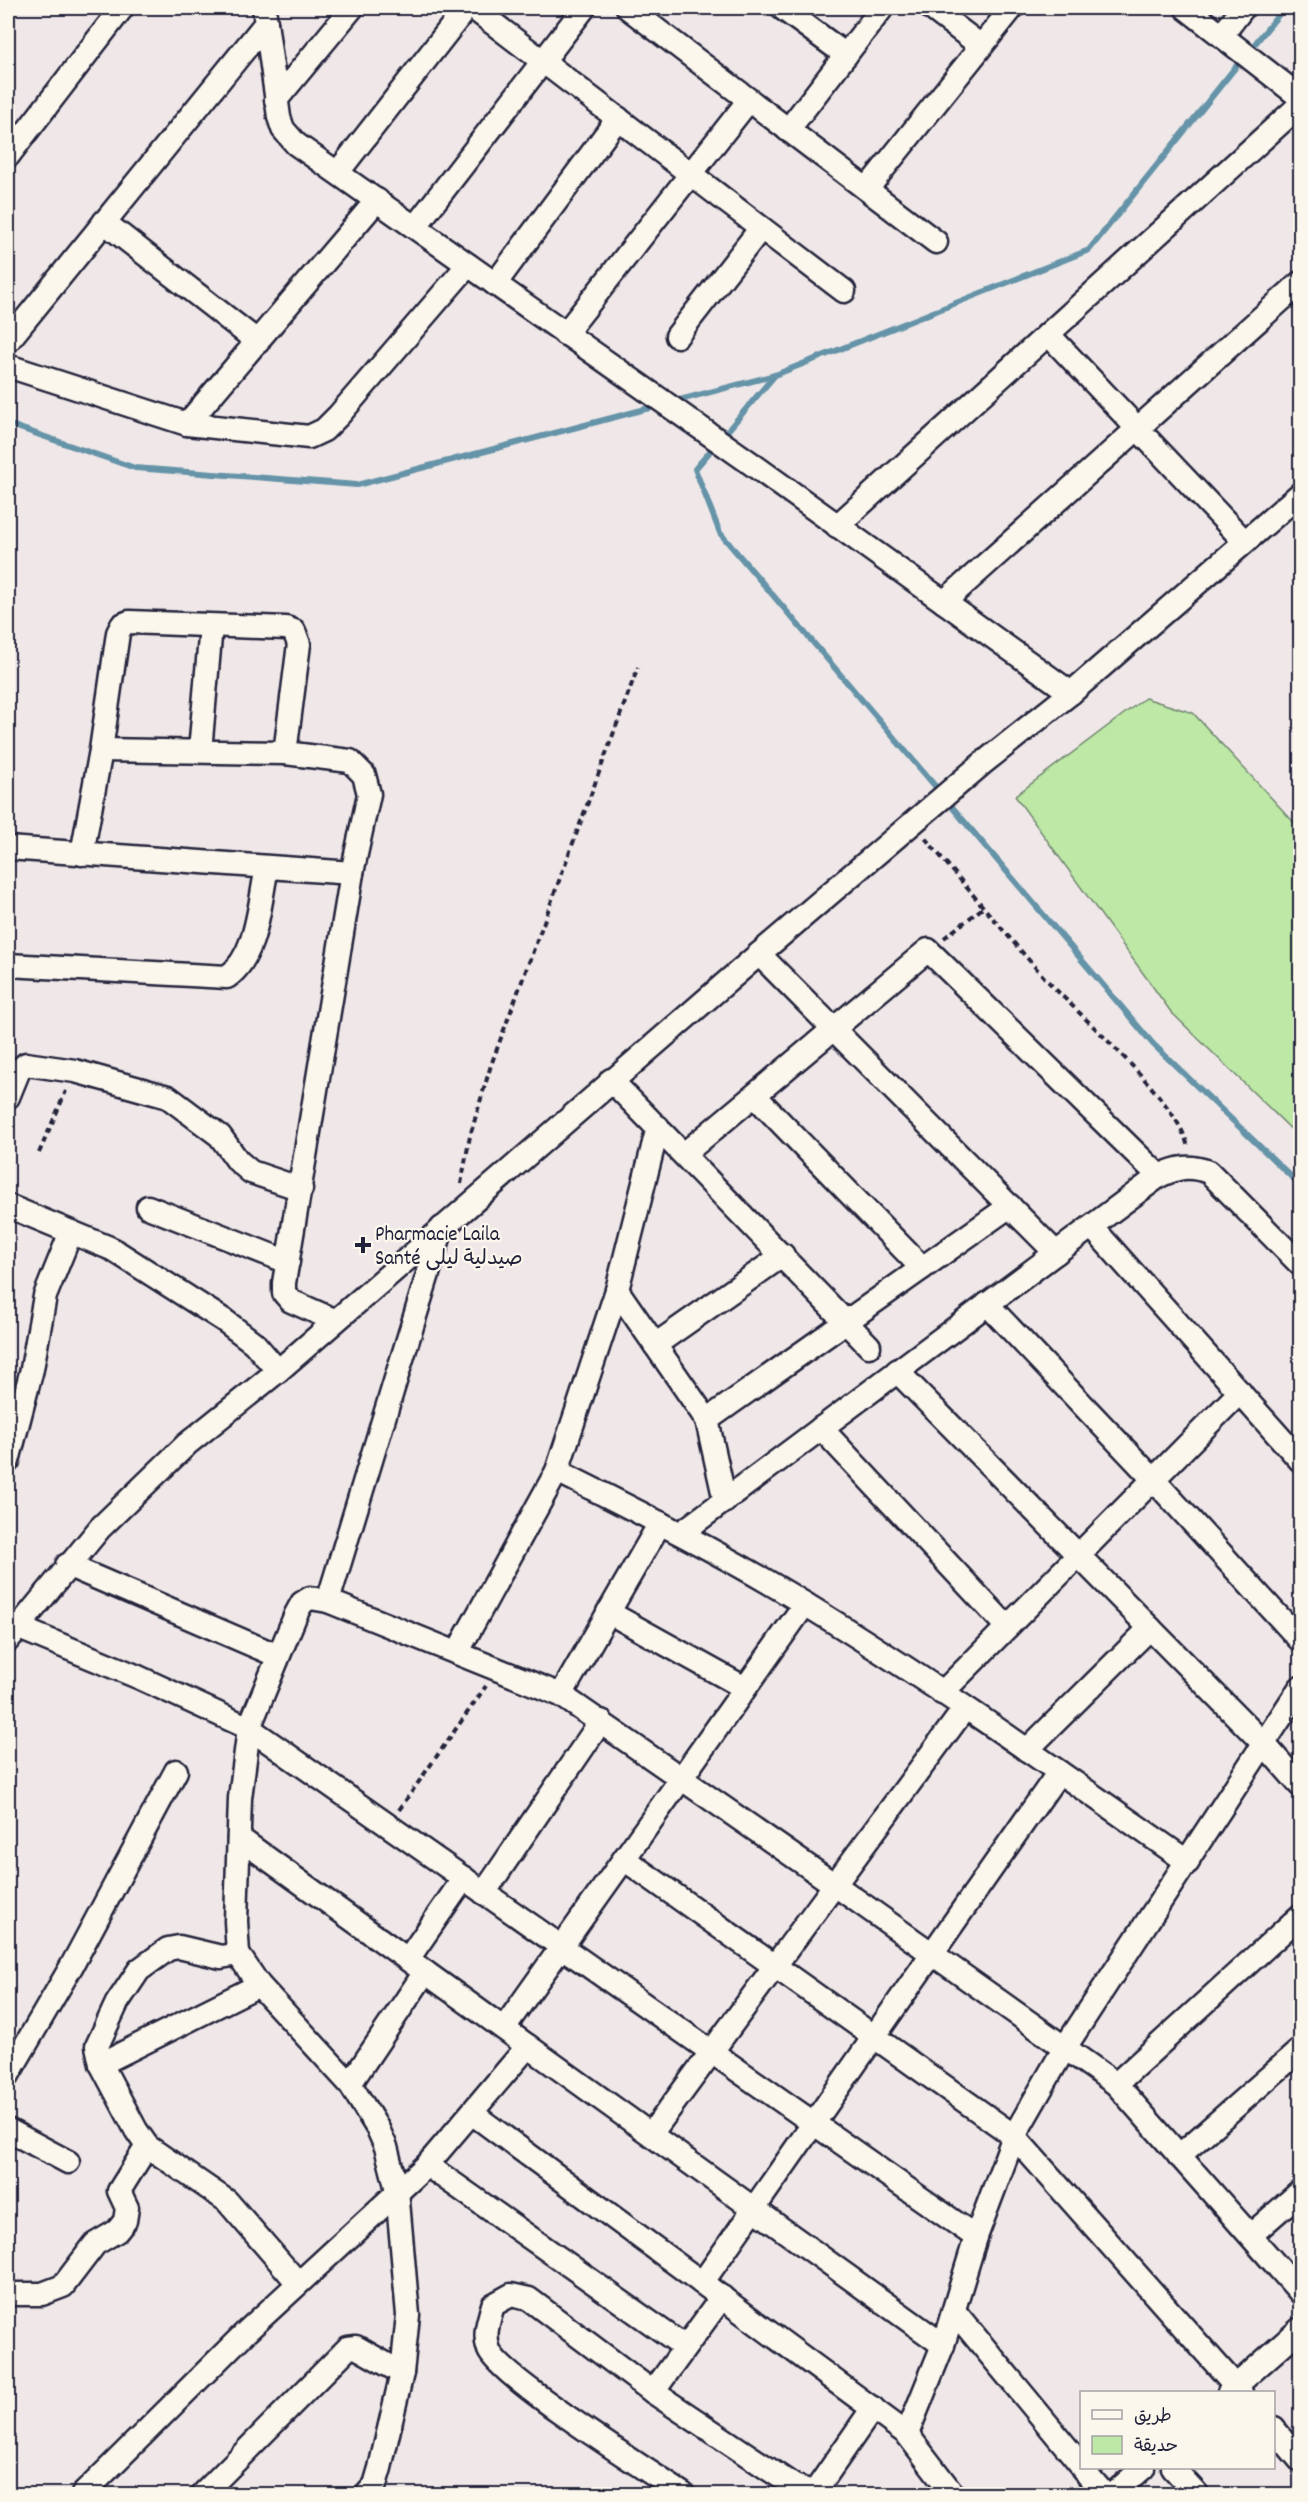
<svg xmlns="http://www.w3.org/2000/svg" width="1308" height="2502" viewBox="0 0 1308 2502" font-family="Dekko,'Playpen Sans Arabic',sans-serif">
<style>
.green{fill:#bde8a5;stroke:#708570;stroke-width:1.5}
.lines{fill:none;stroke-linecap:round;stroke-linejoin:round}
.stream{stroke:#6593a8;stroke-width:6}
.minor-casing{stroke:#22223b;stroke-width:27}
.path{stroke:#22223b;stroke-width:4;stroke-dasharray:6 4.5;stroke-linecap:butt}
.minor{stroke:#fbf7ec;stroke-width:22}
.poi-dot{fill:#22223b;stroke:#fbf7ec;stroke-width:2}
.labels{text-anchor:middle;stroke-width:4.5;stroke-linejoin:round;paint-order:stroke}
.poi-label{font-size:21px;fill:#22223b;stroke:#fbf7ec;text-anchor:start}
</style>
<rect width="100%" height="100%" fill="#f0e8e8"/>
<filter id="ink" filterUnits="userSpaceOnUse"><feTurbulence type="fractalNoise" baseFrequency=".0167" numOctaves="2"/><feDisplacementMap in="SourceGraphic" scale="12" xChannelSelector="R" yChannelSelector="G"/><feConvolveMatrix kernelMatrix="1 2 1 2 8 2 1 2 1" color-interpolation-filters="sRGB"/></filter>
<g filter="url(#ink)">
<path class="green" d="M1145 698 1193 713 1300 829V1138L1171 1012 1015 796Z"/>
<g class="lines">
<g class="stream">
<path d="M1249 51 1284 8"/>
<path d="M775 375 695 469 720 533 941 793"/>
<path d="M672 402 775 375 1089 250 1242 59"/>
<path d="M8 424 135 468 357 485 657 406"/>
<path d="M947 801 1153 1044 1300 1185"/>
</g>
<g class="minor-casing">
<g id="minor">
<path d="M264 8 279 117 283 129 296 144 749 462 1071 693"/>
<path d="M473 8 844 291"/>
<path d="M628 8 936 242"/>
<path d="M782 8 846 55"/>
<path d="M931 8 981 46"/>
<path d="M1186 8 1300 97"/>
<path d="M1222 35 1243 8"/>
<path d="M276 100 352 8"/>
<path d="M788 130 882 8"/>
<path d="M8 156 122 8"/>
<path d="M338 172 466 8"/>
<path d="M867 189 1012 8"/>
<path d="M104 222 258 342"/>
<path d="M415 227 584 8"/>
<path d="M495 284 618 118"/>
<path d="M565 334 749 100"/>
<path d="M1048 334 1244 541"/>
<path d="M677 336 761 228"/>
<path d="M8 341 266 23"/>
<path d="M8 366 187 424 309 437 324 430 339 415 468 265"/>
<path d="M187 424 377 200"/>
<path d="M837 526 1300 105"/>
<path d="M944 602 1300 283"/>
<path d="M101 750 285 753 350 761 364 775 369 794 352 873 284 1283V1293L291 1301 334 1320"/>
<path d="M200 751 211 626"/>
<path d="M8 848 352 873"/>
<path d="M82 854 101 750 118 633 122 625 129 622 286 628 294 631 299 644 285 753"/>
<path d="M759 954 1056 1253"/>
<path d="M8 965 227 977C258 955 259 903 267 868"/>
<path d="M611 1080 869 1346"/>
<path d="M755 1096 922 1268"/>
<path d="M8 1097 19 1070 26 1064 75 1071 168 1097 220 1136 238 1161 251 1172 301 1189"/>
<path d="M684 1154 928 950 1159 1176"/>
<path d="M8 1206 112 1249 225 1321 254 1343 278 1371"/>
<path d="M148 1207 288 1262"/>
<path d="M1092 1227 1300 1460"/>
<path d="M617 1290 707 1420 725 1501"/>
<path d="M987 1304 1153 1479 1300 1640"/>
<path d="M655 1345 783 1255"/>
<path d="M897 1371 1265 1745 1300 1785"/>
<path d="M707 1420 1010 1206"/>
<path d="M821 1428 1007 1627"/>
<path d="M8 1461 32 1369 45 1296 71 1232"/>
<path d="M557 1471C641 1513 725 1555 805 1604 936 1684 1062 1774 1188 1862"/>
<path d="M681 1533 1159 1176C1178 1167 1189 1165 1209 1172L1300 1264"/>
<path d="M67 1565 278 1656"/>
<path d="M328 1601 442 1228"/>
<path d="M608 1612 745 1688"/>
<path d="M17 1627 138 1677 249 1728 976 2237"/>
<path d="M8 1640 100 1528 187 1444 278 1371 759 954 983 763 1071 693 1300 494"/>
<path d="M457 1653 557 1471 617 1290 658 1127"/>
<path d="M942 1693 1240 1392"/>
<path d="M561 1695 660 1523"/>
<path d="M1027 1750 1150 1628"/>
<path d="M239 1838 943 2345"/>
<path d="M624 1859 1014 2136 1241 2392"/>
<path d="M484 1893 601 1721"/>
<path d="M238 1954 221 1957 179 1947 168 1949 139 1970 117 2003 97 2046 101 2064 136 2130 147 2146 227 2201 298 2283"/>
<path d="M408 1959 464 1878"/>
<path d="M504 2028 805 1604"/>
<path d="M101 2064 259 1985"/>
<path d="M8 2075 71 1967 176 1771"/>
<path d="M350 2084 425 1972"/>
<path d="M1116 2084 1300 1916"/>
<path d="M473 2114 907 2434"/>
<path d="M8 2130 68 2162"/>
<path d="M651 2134 965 1708"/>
<path d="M1179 2156 1300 2050"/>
<path d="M427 2165 685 2347"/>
<path d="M1251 2235 1300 2192"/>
<path d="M702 2283 1059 1772"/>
<path d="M8 2294H42L63 2286 95 2244 117 2231 125 2221 127 2208 119 2191 147 2146"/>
<path d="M954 2311 1082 2466"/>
<path d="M653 2392 722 2297"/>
<path d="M1229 2392 1300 2329"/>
<path d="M1274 2429 1300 2460"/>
<path d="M1082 2468 1104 2494"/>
<path d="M1173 2468 1197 2494"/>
<path d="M83 2494 247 2331 427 2165 528 2046"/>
<path d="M203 2494 348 2348 356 2347 402 2373"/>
<path d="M367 2494 375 2485 380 2468 402 2373 408 2315 397 2190 386 2147 378 2129 350 2084 259 1985 238 1954 236 1921 240 1798 249 1728 296 1614 302 1603 310 1598 328 1601 561 1695 835 1885 1116 2084 1300 2292"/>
<path d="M683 2494C650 2472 499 2377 489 2350 483 2334 489 2320 493 2305L511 2295 529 2299 653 2392 794 2486 809 2491 816 2490 873 2408"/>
<path d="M953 2494 907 2434 943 2345 976 2237 1014 2136 1064 2049 1300 1688"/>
<path d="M1113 2494 1143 2468"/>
</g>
</g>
<g class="path">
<path d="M925 838C964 884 1003 931 1043 976 1079 1016 1180 1101 1188 1148"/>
<path d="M944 938 984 907"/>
<path d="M39 1153 66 1091"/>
<path d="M461 1184 470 1136 491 1065 638 667"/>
<path d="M399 1810 486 1686"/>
</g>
<use href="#minor" class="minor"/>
</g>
</g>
<path class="poi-dot" d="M360 1236h6v6h6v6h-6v6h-6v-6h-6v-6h6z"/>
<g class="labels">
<g class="poi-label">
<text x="375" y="1240">Pharmacie Laila<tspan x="375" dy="24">Santé صيدلية ليلى</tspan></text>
</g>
</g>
<rect width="1308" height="2502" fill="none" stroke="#fbf7ec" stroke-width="30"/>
<rect x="15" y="15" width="1278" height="2472" fill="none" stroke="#22223b" stroke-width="2" filter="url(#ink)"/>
<rect x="1080" y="2391" width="195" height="78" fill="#fbf7ec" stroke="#a4a2a5" stroke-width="1.5"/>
<rect x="1092" y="2410" width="30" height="9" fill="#fbf7ec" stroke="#a4a2a5" stroke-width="1.5"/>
<text x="1134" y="2421" font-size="18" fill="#22223b">طريق</text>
<rect x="1092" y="2436" width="30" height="18" fill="#bde8a5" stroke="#a4a2a5" stroke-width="1.5"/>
<text x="1134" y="2451" font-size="18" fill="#22223b">حديقة</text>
</svg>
